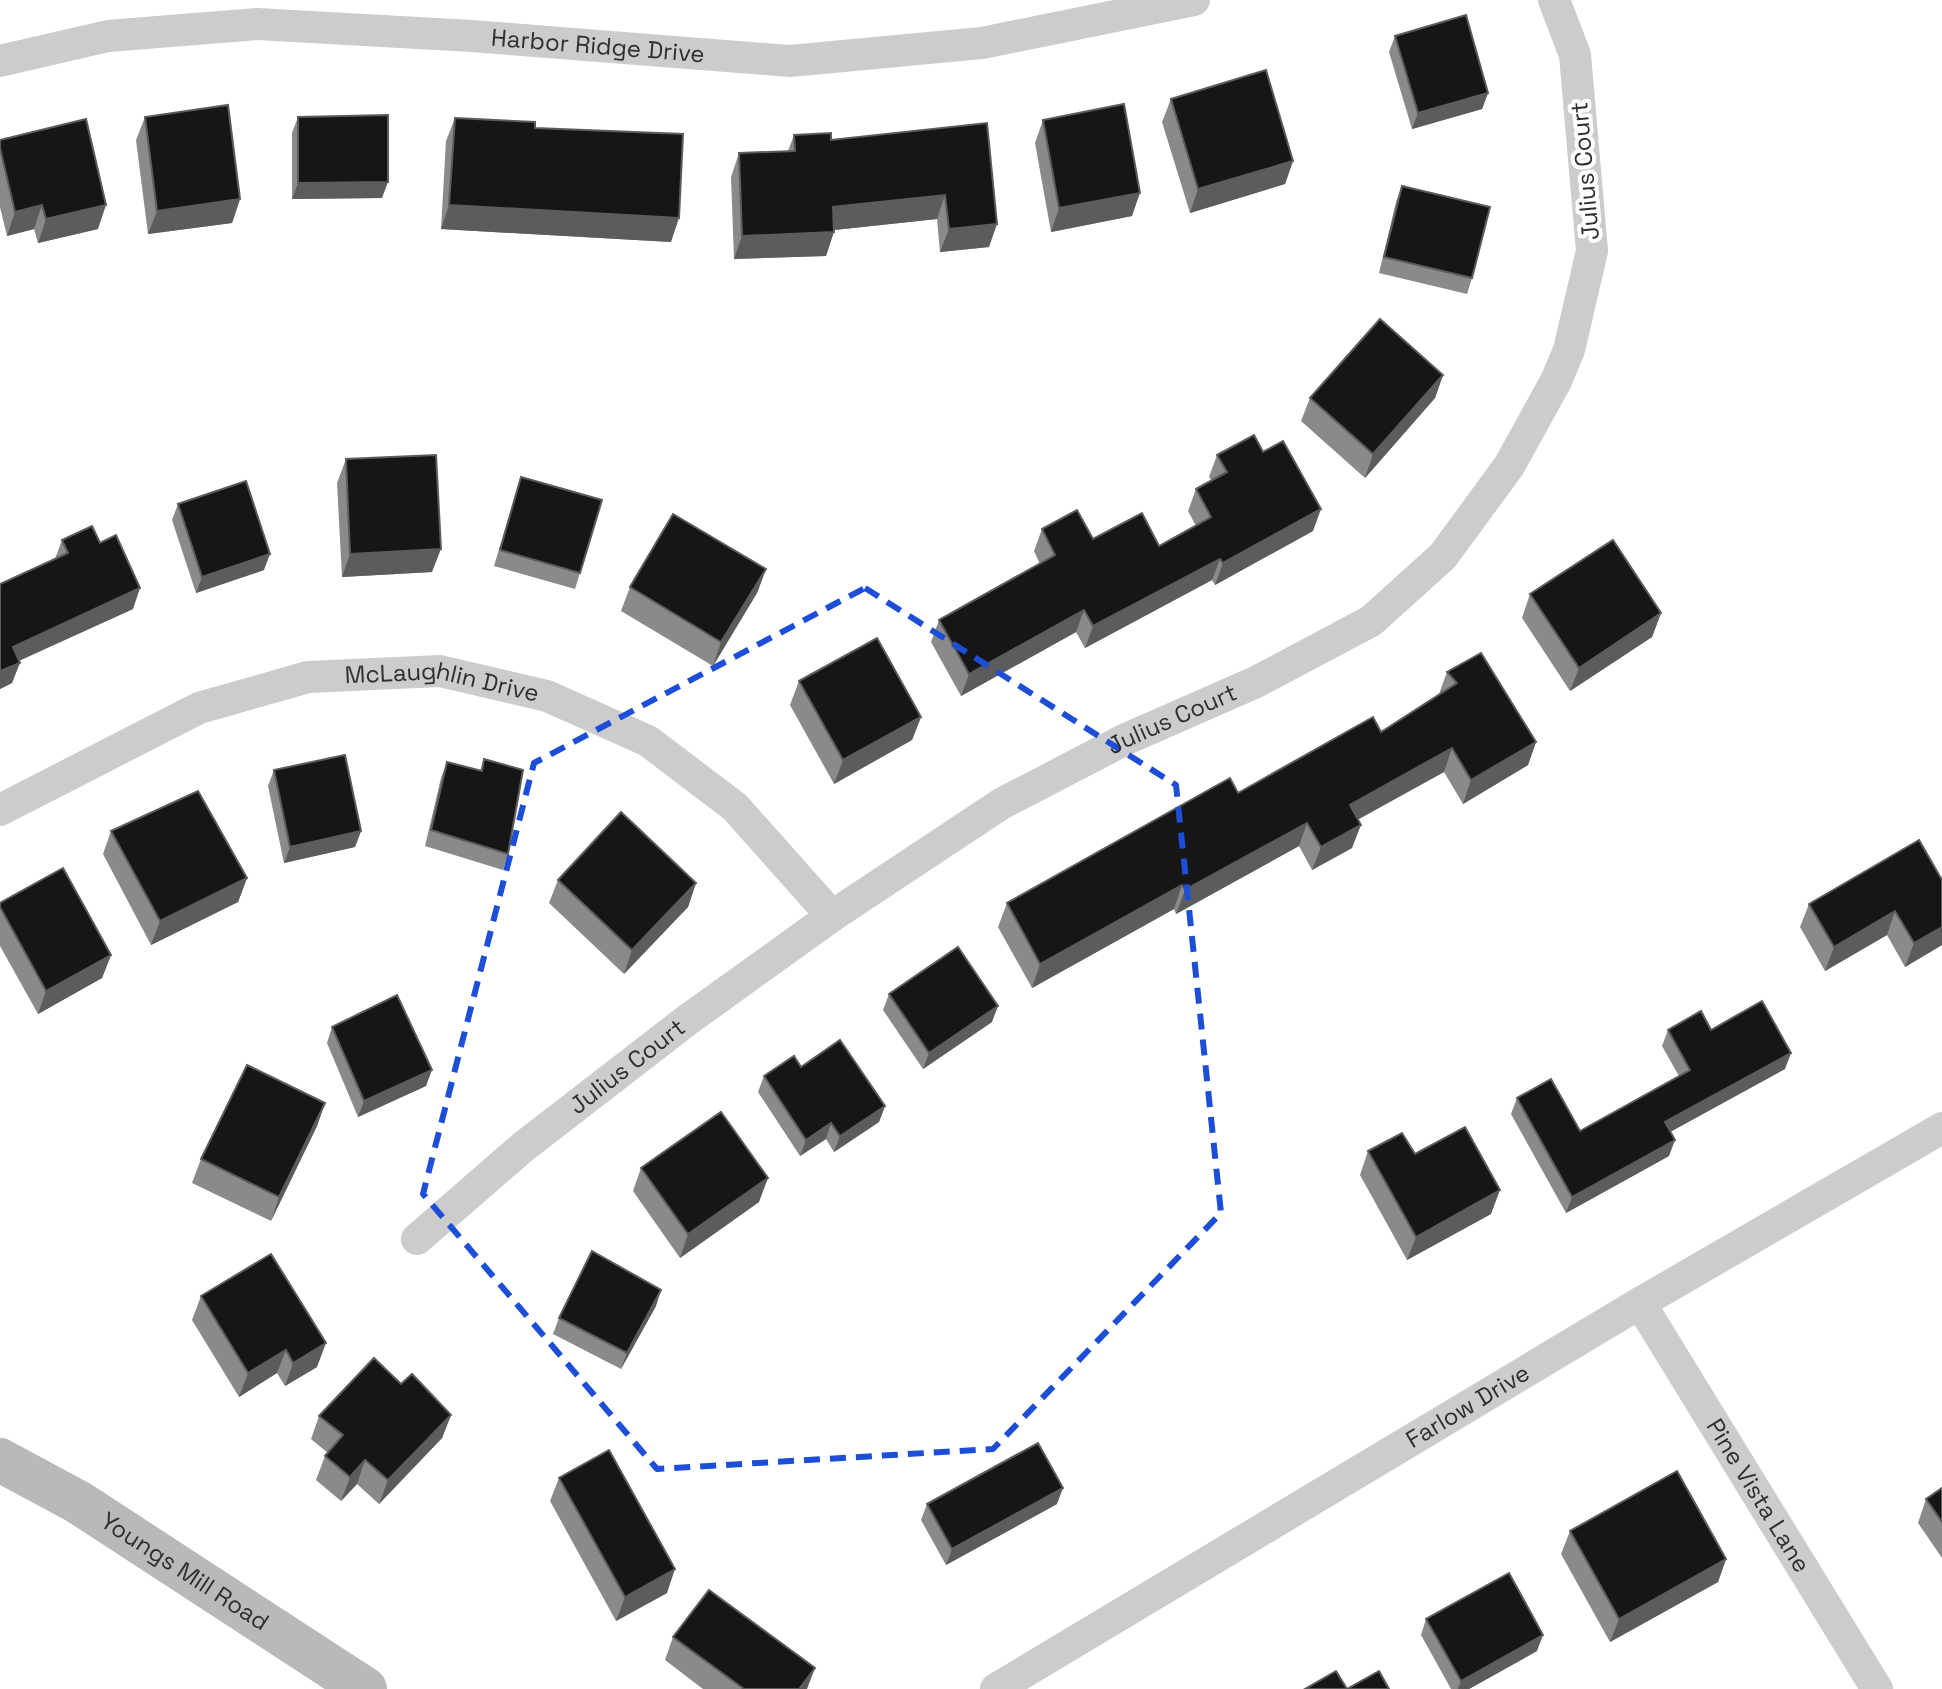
<svg xmlns="http://www.w3.org/2000/svg" width="1942" height="1689" viewBox="0 0 1942 1689" font-family="'Space Grotesk',sans-serif">
<style>
.lines{fill:none;stroke-linecap:round;stroke-linejoin:round}
.street{stroke:#ccc;stroke-width:32}
.secondary{stroke:#b9b9b9;stroke-width:44}
.wall{fill:#8a8a8a}
.shaded-wall{fill:#5c5c5c}
.building{fill:#161616;stroke:#5c5c5c;stroke-width:2}
.marked{fill:none;stroke:#1d4ed8;stroke-width:6;stroke-dasharray:16 10;stroke-linejoin:round}
.labels{text-anchor:middle;stroke-width:8;stroke-linejoin:round;paint-order:stroke}
.street-label{font-size:24px;fill:#2f2f2f;stroke:#fff}
</style>
<rect width="100%" height="100%" fill="#fff"/>
<g class="lines">
<g class="street">
<path id="s1" d="M0 61 108 36 257 24 472 36 790 61 982 43 1194 0"/>
<path id="s2" d="M0 810 199 708 308 677 440 671 547 696 648 741 735 807 832 916"/>
<path id="s3" d="M417 1239 523 1147 686 1021 832 916 1001 804 1124 740 1256 682 1371 621 1443 556 1509 466 1556 381 1569 350 1592 251 1575 55 1554 0"/>
<path id="s4" d="M1640 1303 1877 1689"/>
<path id="s5" d="M996 1689 1640 1303 1942 1128"/>
</g>
<path class="secondary" id="s6" d="M0 1460 78 1502 365 1689"/>
</g>
<g class="wall">
<path d="M1395 36 1488 93 1482 109 1412 129 1389 52Z"/>
<path d="M1171 99 1293 161 1285 184 1190 213 1162 122Z"/>
<path d="M145 117 240 199 232 223 148 234 136 140Z"/>
<path d="M298 117 382 198 292 199V133Z"/>
<path d="M455 118 535 128 671 242 441 229 446 141Z"/>
<path d="M1043 120 1132 216 1051 232 1035 143Z"/>
<path d="M987 123 989 247 940 252 937 219 834 230 826 256 734 259 731 177 739 153 788 151 794 135 831 140Z"/>
<path d="M0 140 98 229 38 243 34 229 7 236 0 207Z"/>
<path d="M1402 186 1472 278 1467 294 1379 273 1396 202Z"/>
<path d="M1443 375 1435 398 1365 478 1301 421 1310 398Z"/>
<path d="M1263 452 1313 531 1215 585 1212 580 1085 648 1076 632 961 696 931 642 939 620 1040 564 1034 551 1042 529 1093 539 1159 546 1196 526 1188 511 1196 489 1212 481 1209 477 1217 455Z"/>
<path d="M346 459 432 572 342 577 337 483Z"/>
<path d="M521 477 580 573 575 589 494 566Z"/>
<path d="M178 504 264 570 196 593 172 520Z"/>
<path d="M62 540 100 543 133 609 19 661 12 683 0 689V584L55 559Z"/>
<path d="M766 569 757 593 713 666 621 611 630 587Z"/>
<path d="M1530 594 1661 613 1652 637 1570 691 1522 618Z"/>
<path d="M1447 672 1536 742 1528 765 1463 804 1444 772 1358 819 1352 848 1312 870 1299 846 1176 914 1174 909 1032 988 998 927 1007 903 1238 793 1381 732 1439 694Z"/>
<path d="M799 681 921 717 912 740 834 784 790 705Z"/>
<path d="M484 759 508 854 503 870 425 846 441 778 447 762 480 771Z"/>
<path d="M274 770 361 831 355 847 284 863 268 786Z"/>
<path d="M111 831 247 878 238 902 151 945 103 854Z"/>
<path d="M558 880 696 883 688 907 624 974 549 903Z"/>
<path d="M1942 880V945L1905 967 1887 935 1825 971 1800 927 1809 904Z"/>
<path d="M0 903 111 955 102 978 38 1014 0 946Z"/>
<path d="M889 994 992 1022 923 1069 883 1010Z"/>
<path d="M332 1027 426 1086 358 1117 327 1043Z"/>
<path d="M1668 1030H1711L1785 1069 1670 1132 1669 1156 1566 1213 1511 1114 1517 1098 1580 1131 1679 1076 1662 1046Z"/>
<path d="M801 1067 885 1106 879 1122 834 1152 826 1139 800 1156 758 1092 764 1076Z"/>
<path d="M325 1103 317 1126 271 1221 192 1183 201 1159Z"/>
<path d="M1368 1151 1415 1154 1491 1214 1407 1260 1360 1175Z"/>
<path d="M641 1168 759 1202 680 1258 633 1191Z"/>
<path d="M201 1296 317 1367 285 1386 277 1373 239 1397 192 1320Z"/>
<path d="M656 1306 621 1369 553 1334 559 1318Z"/>
<path d="M401 1384 451 1415 442 1438 379 1504 357 1484 341 1501 316 1480 325 1456 328 1453 311 1439 319 1416Z"/>
<path d="M559 1478 667 1593 616 1621 550 1501Z"/>
<path d="M1942 1488V1558L1918 1523 1926 1499Z"/>
<path d="M927 1504H1057L946 1565 921 1520Z"/>
<path d="M1570 1531 1726 1559 1718 1582 1610 1642 1561 1554Z"/>
<path d="M1426 1619 1537 1651 1469 1689H1451L1421 1635Z"/>
<path d="M673 1637 807 1689H703L665 1660Z"/>
</g>
<g class="shaded-wall">
<path d="M1488 93 1482 109 1412 129 1418 113Z"/>
<path d="M1293 161 1285 184 1190 213 1198 189Z"/>
<path d="M388 182 382 198 292 199 298 183Z"/>
<path d="M1140 193 1132 216 1051 232 1059 208Z"/>
<path d="M945 195 937 219 825 231 833 207Z"/>
<path d="M240 199 232 223 148 234 157 211Z"/>
<path d="M42 205 34 229 7 236 15 212Z"/>
<path d="M106 205 98 229 38 243 46 219Z"/>
<path d="M449 205 679 218 671 242 441 229Z"/>
<path d="M997 224 989 247 940 252 949 229Z"/>
<path d="M834 232 826 256 734 259 742 236Z"/>
<path d="M1443 375 1435 398 1365 478 1373 454Z"/>
<path d="M1321 509 1313 531 1215 585 1223 563Z"/>
<path d="M441 549 432 572 342 577 350 554Z"/>
<path d="M270 554 264 570 196 593 202 577Z"/>
<path d="M1220 559 1212 580 1085 648 1093 626Z"/>
<path d="M766 569 757 593 713 666 721 642Z"/>
<path d="M140 588 133 609 5 667 13 647Z"/>
<path d="M1084 610 1076 632 961 696 969 674Z"/>
<path d="M1661 613 1652 637 1570 691 1579 668Z"/>
<path d="M20 663 12 683 0 689V671Z"/>
<path d="M921 717 912 740 834 784 843 760Z"/>
<path d="M1536 742 1528 765 1463 804 1471 780Z"/>
<path d="M1452 748 1444 772 1341 829 1350 805Z"/>
<path d="M1307 823 1299 846 1176 914 1185 890Z"/>
<path d="M1361 825 1352 848 1312 870 1321 847Z"/>
<path d="M361 831 355 847 284 863 290 847Z"/>
<path d="M247 878 238 902 151 945 160 921Z"/>
<path d="M696 883 688 907 624 974 632 950Z"/>
<path d="M1182 885 1174 909 1032 988 1040 964Z"/>
<path d="M1895 911 1887 935 1825 971 1834 947Z"/>
<path d="M1942 927V945L1905 967 1914 943Z"/>
<path d="M111 955 102 978 38 1014 46 991Z"/>
<path d="M998 1006 992 1022 923 1069 929 1053Z"/>
<path d="M1791 1053 1785 1069 1659 1138 1665 1122Z"/>
<path d="M432 1070 426 1086 358 1117 364 1101Z"/>
<path d="M325 1103 317 1126 271 1221 279 1197Z"/>
<path d="M885 1106 879 1122 834 1152 840 1136Z"/>
<path d="M831 1123 826 1139 800 1156 806 1140Z"/>
<path d="M1675 1140 1669 1156 1566 1213 1572 1197Z"/>
<path d="M768 1178 759 1202 680 1258 688 1234Z"/>
<path d="M1500 1190 1491 1214 1407 1260 1416 1237Z"/>
<path d="M661 1290 656 1306 621 1369 627 1353Z"/>
<path d="M326 1343 317 1367 285 1386 293 1363Z"/>
<path d="M286 1350 277 1373 239 1397 248 1373Z"/>
<path d="M451 1415 442 1438 379 1504 388 1480Z"/>
<path d="M365 1460 357 1484 341 1501 350 1477Z"/>
<path d="M1063 1488 1057 1504 946 1565 952 1549Z"/>
<path d="M1726 1559 1718 1582 1610 1642 1619 1619Z"/>
<path d="M675 1569 667 1593 616 1621 625 1597Z"/>
<path d="M1543 1635 1537 1651 1469 1689H1458L1461 1681Z"/>
<path d="M815 1668 807 1689H799Z"/>
</g>
<g class="building">
<path d="M1466 15 1488 93 1418 113 1395 36Z"/>
<path d="M1266 70 1293 161 1198 189 1171 99Z"/>
<path d="M1124 104 1140 193 1059 208 1043 120Z"/>
<path d="M228 105 240 199 157 211 145 117Z"/>
<path d="M388 115V182L298 183V117Z"/>
<path d="M455 118 535 122V128L683 134 679 218 449 205Z"/>
<path d="M86 119 106 205 46 219 42 205 15 212 0 148V140Z"/>
<path d="M987 123 997 224 949 229 945 195 833 207 834 232 742 236 739 153 795 151 794 135 831 133V140Z"/>
<path d="M1402 186 1490 207 1472 278 1384 257Z"/>
<path d="M1380 319 1443 375 1373 454 1310 398Z"/>
<path d="M1254 435 1263 452 1283 441 1321 509 1223 563 1220 559 1093 626 1084 610 969 674 939 620 1055 555 1042 529 1077 510 1093 539 1142 513 1159 546 1211 517 1196 489 1227 472 1217 455Z"/>
<path d="M436 455 441 549 350 554 346 459Z"/>
<path d="M521 477 602 500 580 573 500 550Z"/>
<path d="M246 481 270 554 202 577 178 504Z"/>
<path d="M673 514 766 569 721 642 630 587Z"/>
<path d="M92 526 100 543 116 535 140 588 13 647 20 663 0 671V584L68 553 62 540Z"/>
<path d="M1613 540 1661 613 1579 668 1530 594Z"/>
<path d="M877 638 921 717 843 760 799 681Z"/>
<path d="M1481 653 1536 742 1471 780 1452 748 1350 805 1361 825 1321 847 1307 823 1185 890 1182 885 1040 964 1007 903 1230 778 1238 793 1373 717 1381 732 1457 683 1447 672Z"/>
<path d="M345 755 361 831 290 847 274 770Z"/>
<path d="M484 759 523 770 508 854 431 830 447 762 482 771Z"/>
<path d="M198 791 247 878 160 921 111 831Z"/>
<path d="M621 812 696 883 632 950 558 880Z"/>
<path d="M1919 840 1942 880V927L1914 943 1895 911 1834 947 1809 904Z"/>
<path d="M63 868 111 955 46 991 0 907V903Z"/>
<path d="M958 947 998 1006 929 1053 889 994Z"/>
<path d="M397 995 432 1070 364 1101 332 1027Z"/>
<path d="M1762 1001 1791 1053 1665 1122 1675 1140 1572 1197 1517 1098 1551 1079 1580 1131 1690 1070 1668 1030 1701 1011 1711 1030Z"/>
<path d="M840 1040 885 1106 840 1136 831 1123 806 1140 764 1076 794 1056 801 1067Z"/>
<path d="M247 1065 325 1103 279 1197 201 1159Z"/>
<path d="M721 1112 768 1178 688 1234 641 1168Z"/>
<path d="M1465 1127 1500 1190 1416 1237 1368 1151 1402 1133 1415 1154Z"/>
<path d="M592 1251 661 1290 627 1353 559 1318Z"/>
<path d="M271 1254 326 1343 293 1363 286 1350 248 1373 201 1296Z"/>
<path d="M374 1358 401 1384 412 1374 451 1415 388 1480 365 1460 350 1477 325 1456 343 1435 319 1416Z"/>
<path d="M1038 1443 1063 1488 952 1549 927 1504Z"/>
<path d="M609 1450 675 1569 625 1597 559 1478Z"/>
<path d="M1677 1471 1726 1559 1619 1619 1570 1531Z"/>
<path d="M1942 1488V1522L1926 1499Z"/>
<path d="M1509 1573 1543 1635 1461 1681 1426 1619Z"/>
<path d="M709 1590 815 1668 799 1689H744L673 1637Z"/>
<path d="M1336 1671 1347 1689H1305Z"/>
<path d="M1379 1671 1389 1689H1347Z"/>
</g>
<path class="marked" d="M865 588 1176 785 1221 1213 993 1449 657 1469 423 1194 534 763Z"/>
<g class="labels">
<g class="street-label">
<text dy="8" stroke="none"><textPath href="#s1" startOffset="602">Harbor Ridge Drive</textPath></text>
<text transform="translate(1585 171) rotate(-95)" y="8">Julius Court</text>
<text dy="8" stroke="none"><textPath href="#s2" startOffset="472">McLaughlin Drive</textPath></text>
<text dy="8" stroke="none"><textPath href="#s3" startOffset="920">Julius Court</textPath></text>
<text dy="8" stroke="none"><textPath href="#s3" startOffset="272">Julius Court</textPath></text>
<text dy="8" stroke="none"><textPath href="#s5" startOffset="550">Farlow Drive</textPath></text>
<text dy="8" stroke="none"><textPath href="#s4" startOffset="226">Pine Vista Lane</textPath></text>
<text dy="8" stroke="none"><textPath href="#s6" startOffset="216">Youngs Mill Road</textPath></text>
</g>
</g>
</svg>
